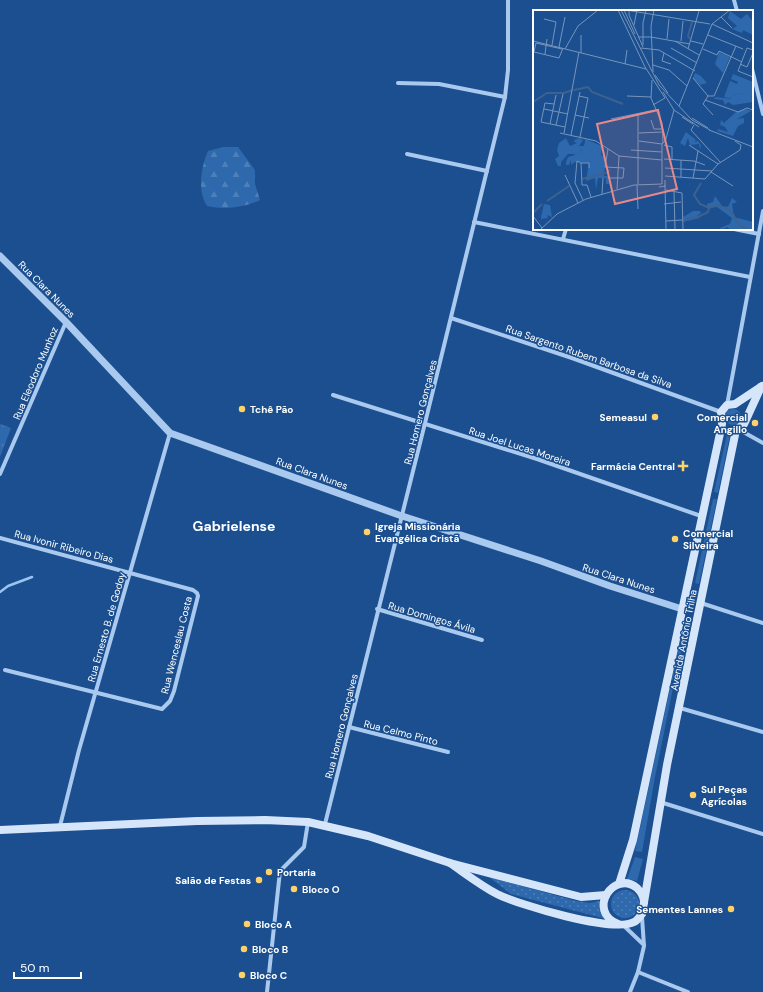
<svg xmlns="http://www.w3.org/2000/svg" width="763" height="992" viewBox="0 0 763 992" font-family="'DM Sans',sans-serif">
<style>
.grass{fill:url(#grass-tufts)}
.forest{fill:url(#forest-firs)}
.park{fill:url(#park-dots)}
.garden{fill:#2e69ad}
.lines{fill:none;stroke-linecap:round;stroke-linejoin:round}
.stream{stroke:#9cc4f0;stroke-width:2.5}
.minor{stroke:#a9c9ee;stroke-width:4}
.tertiary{stroke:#a9c9ee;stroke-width:7}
.secondary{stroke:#d6e6fa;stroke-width:8}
.poi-dot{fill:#ffd166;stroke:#1b4f8f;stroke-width:1.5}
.labels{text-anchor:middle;stroke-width:3;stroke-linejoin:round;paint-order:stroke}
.street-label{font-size:10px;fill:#fff;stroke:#1b4f8f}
.poi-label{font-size:10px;font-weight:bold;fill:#fff;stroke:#1b4f8f;text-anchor:start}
.district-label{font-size:14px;font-weight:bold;fill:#fff;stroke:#1b4f8f}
.inset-river{fill:none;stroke:#3c6290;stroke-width:2}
.inset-road{fill:none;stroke:#7695bc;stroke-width:1}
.view{fill:#e88989;fill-opacity:0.15;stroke:#e88989;stroke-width:2}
.inset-edge{fill:none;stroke:#fff;stroke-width:2}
</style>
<defs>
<pattern id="grass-tufts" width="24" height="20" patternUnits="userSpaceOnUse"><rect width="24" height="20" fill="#2e69ad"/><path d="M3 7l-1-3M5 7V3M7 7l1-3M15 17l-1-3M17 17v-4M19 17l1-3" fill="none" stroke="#4d80b9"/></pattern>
<pattern id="forest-firs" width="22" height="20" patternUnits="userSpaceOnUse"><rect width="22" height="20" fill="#2e69ad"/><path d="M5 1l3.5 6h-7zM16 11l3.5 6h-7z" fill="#4d80b9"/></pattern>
<pattern id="park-dots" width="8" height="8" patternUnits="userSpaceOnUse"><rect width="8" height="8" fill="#2e69ad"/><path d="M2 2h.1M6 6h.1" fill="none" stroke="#4d80b9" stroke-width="1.8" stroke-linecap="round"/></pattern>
</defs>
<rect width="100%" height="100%" fill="#1b4f8f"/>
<path class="grass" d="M0 424 11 428 0 457Z"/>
<path class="forest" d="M223 147H238L255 170V184L260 200C244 208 224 210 207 206 197 191 201 167 208 151Z"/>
<g class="park">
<path d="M489 877 576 901 590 903 599 901 606 919 511 894Z"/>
<circle cx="625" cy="904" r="14"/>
</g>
<g class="garden">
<circle cx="733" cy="417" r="8"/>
<path d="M727 434 730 435 718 493 714 492Z"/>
<path d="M713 499H717L699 584 695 583Z"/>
<path d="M685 617V636L676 680 673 681 672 679Z"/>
<path d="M672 687 673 688 655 777 642 852 635 851 670 688Z"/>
<path d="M635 857 643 859 637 881 627 879Z"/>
</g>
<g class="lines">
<path class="stream" d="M0 592 8 586 32 577"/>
<g class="minor">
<path d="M734 0 737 11"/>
<path d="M752 69 763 114"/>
<path d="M398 83 439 84 505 97"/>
<path d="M407 154 487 171"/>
<path d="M474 222 750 277"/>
<path d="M734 229 759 234"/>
<path d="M563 239 566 229"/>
<path d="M451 318 572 358 721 412"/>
<path d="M333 395 537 459 701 516"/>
<path d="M727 405 763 211"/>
<path d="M738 429 763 443"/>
<path d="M0 474 66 322"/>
<path d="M0 538 193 590 197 593 198 596 174 691 170 701 162 709 5 670"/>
<path d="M701 603 763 623"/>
<path d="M377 609 482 640"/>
<path d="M680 708 763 732"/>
<path d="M349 727 448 752"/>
<path d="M660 802 763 834"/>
<path d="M325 824 425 423 505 97 508 70V0"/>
<path d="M60 826 79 750 170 433"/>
<path d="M623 925 644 945"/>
<path d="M638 972 688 992"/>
<path d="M267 992 280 871 304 847 308 822"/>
<path d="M630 992 638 972 644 946 642 917"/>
</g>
<path class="tertiary" d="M0 256 66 322 170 433 399 515 541 561 610 586 682 609"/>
<g class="secondary">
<path d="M736 430 744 424 761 387"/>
<path d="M0 830 197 821 265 820 308 822 368 836 450 863 581 897 606 895"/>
<path d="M450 863C466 874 480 885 497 894 519 905 613 933 634 922 637 921 640 916 642 914L667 765 736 430"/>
<path d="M619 884 633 840 722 424 721 412 727 405 735 404 762 386"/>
<path d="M618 924C586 911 614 869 637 888 641 892 644 896 644 902"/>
</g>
</g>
<g class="poi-dot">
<circle cx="242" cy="409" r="4"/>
<circle cx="655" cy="417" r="4"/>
<circle cx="755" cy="423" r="4"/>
<path d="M681 460h4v4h4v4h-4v4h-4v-4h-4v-4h4z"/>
<circle cx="367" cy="532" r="4"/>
<circle cx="675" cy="539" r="4"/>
<circle cx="693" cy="795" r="4"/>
<circle cx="269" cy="872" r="4"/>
<circle cx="259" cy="880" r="4"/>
<circle cx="294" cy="889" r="4"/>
<circle cx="731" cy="909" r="4"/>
<circle cx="247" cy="924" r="4"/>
<circle cx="244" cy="949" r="4"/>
<circle cx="242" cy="975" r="4"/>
</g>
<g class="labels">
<g class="street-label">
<text transform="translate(47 289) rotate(45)" y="4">Rua Clara Nunes</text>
<text transform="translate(589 356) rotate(19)" y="4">Rua Sargento Rubem Barbosa da Silva</text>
<text transform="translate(35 373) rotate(-67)" y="4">Rua Eleodoro Munhoz</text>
<text transform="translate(420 412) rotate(-76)" y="4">Rua Homero Gonçalves</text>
<text transform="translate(520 446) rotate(18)" y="4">Rua Joel Lucas Moreira</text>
<text transform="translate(312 473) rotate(20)" y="4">Rua Clara Nunes</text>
<text transform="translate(64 546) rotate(15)" y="4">Rua Ivonir Ribeiro Dias</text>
<text transform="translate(619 578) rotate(18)" y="4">Rua Clara Nunes</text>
<text transform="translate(432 617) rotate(16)" y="4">Rua Domingos Ávila</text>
<text transform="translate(106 627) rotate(-74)" y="4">Rua Ernesto B. de Godoy</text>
<text transform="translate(683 640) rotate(-79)" y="4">Avenida Antônio Trilha</text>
<text transform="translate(176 645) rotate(-76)" y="4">Rua Wenceslau Costa</text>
<text transform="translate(341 726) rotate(-76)" y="4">Rua Homero Gonçalves</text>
<text transform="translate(401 732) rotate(14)" y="4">Rua Celmo Pinto</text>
</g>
<g class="poi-label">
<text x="250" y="413">Tchê Pão</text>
<text x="647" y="421" text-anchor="end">Semeasul</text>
<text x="747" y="421" text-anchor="end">Comercial<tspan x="747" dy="12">Angillo</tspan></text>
<text x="675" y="470" text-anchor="end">Farmácia Central</text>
<text x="375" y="530">Igreja Missionária<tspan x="375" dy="12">Evangélica Cristã</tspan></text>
<text x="683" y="537">Comercial<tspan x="683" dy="12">Silveira</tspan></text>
<text x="701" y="793">Sul Peças<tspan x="701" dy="12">Agrícolas</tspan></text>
<text x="277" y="876">Portaria</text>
<text x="251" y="884" text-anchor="end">Salão de Festas</text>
<text x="302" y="893">Bloco O</text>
<text x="723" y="913" text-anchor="end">Sementes Lannes</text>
<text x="255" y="928">Bloco A</text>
<text x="252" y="953">Bloco B</text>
<text x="250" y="979">Bloco C</text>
</g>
<g class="district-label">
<text x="234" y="531">Gabrielense</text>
</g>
</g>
<g transform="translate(533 10)">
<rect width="220" height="220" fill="#1b4f8f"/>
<path d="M197 1 208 9 214 4 220 12V25L210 20 209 23 199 19 204 16 195 8ZM186 42 197 47 190 63 182 54ZM200 64 220 72V86L206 83 200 86V89L191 87 197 71 204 74 205 72 198 69ZM52 129 69 136 68 145 73 148 71 166H75L76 174H73V168H65L63 180 62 168 53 171 56 153 41 152 48 139 51 146Z" fill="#2e69ad"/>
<path d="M206 83 218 84 220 92 200 95 195 92 192 95 190 90 181 89 182 87 200 89V86ZM213 99 218 101 204 109 211 108V113L205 116 200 126 184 121 185 119 195 122 192 117 187 115 188 110 191 113 203 102ZM153 122 163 130 161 132 165 131 168 135 167 140 166 134 157 135 155 128 152 136 147 133ZM33 128 37 136 44 133 41 132 42 128V130L46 128 50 130 46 136H51L52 132 54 136 51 147 48 139 44 150 38 155V150L36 155H33V152L35 147 42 145 41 144H35L28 152V156H25L22 149 26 146 24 140 26 133ZM182 186 189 196 195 197 199 188 204 192 199 194 201 207 220 212V220H196L195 217 188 220 187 218 197 214 199 208 184 197 174 198V194L180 192ZM11 194 17 195 19 207 14 205 15 208 9 209V212L8 207ZM160 201H167L168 203 164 206 167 208 150 212V207Z" fill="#2e69ad"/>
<path d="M162 63 168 66 174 73 167 75 160 68Z" fill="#2e69ad"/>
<path class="inset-river" d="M157 29 155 26 159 12M41 80 55 77 59 82 90 94M0 92 14 83H31L40 80M49 169 73 163 77 160M168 173 161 185 167 194 176 198 185 195 198 201 207 216 218 220M14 191 36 176M0 203 9 194M150 210 165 207 175 202 176 198"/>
<path class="inset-road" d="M85 0 112 57 132 88M88 0 126 75 159 110 177 120M91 0 102 24M93 0 177 14M96 0V5L110 37M188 7 199 18M11 9 23 12 19 35M179 14 220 33M101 15 104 0M175 25 210 39M105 27H118L157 34M134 29 136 9M0 31 113 59M142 31 166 45M148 31 150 11M158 31 170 34M3 33 1 42 26 48 30 38M3 33 29 39M110 35V13L113 0M26 37 32 7M108 38 126 40 162 61M138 38 164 53M32 39 45 16 65 0M155 39 166 1M170 39 184 45 186 41 209 52M220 40 214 38 205 61 220 67M48 43V25M131 43 129 51 138 54M12 44 14 29M92 54 94 40M207 54 214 57 220 43M120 55 136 60 154 76M120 62 118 16 121 0M122 65 135 83M160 68 175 86M119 70 118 88 129 113 130 133M130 82 141 100 166 117M46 86 55 88 47 127M94 86 118 87M175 86H181L203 36M175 86 170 94 180 105M172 90 205 102 214 98 220 100M21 94 12 93 8 112 32 117M120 95 132 88M146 96 179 14 197 0M11 99 35 104M105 104V174M42 105 56 108M149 107 160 114M159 108 175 118M78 109 122 100M118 110 121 119H129M17 114 23 85M23 115 30 84M161 115 158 120 188 153M176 120 220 137M27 123 63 131 86 146 129 150M31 123 46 42M106 123 129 122M38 125 47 82M106 131 129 134M132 132 141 100M131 135 139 137V150M156 135 185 154M75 139 72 157 91 158 90 168H77M98 140 129 142M131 149 161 151 172 155M48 153H56V158M132 158 179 161M178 162 200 176M32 165 45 193M132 166 172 169 185 154 207 140 208 135 202 131M148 167V150M160 168 165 141M104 175 105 199M132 175 133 220M126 177 132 176V170M84 179 86 146M133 180 149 183 150 220M141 181 142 220M69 184 70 168M50 190 42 173 44 151 48 153 49 175H54L58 187M131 194 148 192M0 206 9 218M133 211 149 210M7 220 24 204 53 189 101 175 129 174V134L132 131"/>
<path class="view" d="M125 100 144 179 82 194 64 114Z"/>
<rect width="220" height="220" class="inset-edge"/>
</g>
<path d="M14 972v6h67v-6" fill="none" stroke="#ffffff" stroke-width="2"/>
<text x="20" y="972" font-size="12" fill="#ffffff" stroke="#1b4f8f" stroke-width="3" paint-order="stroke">50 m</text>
</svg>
